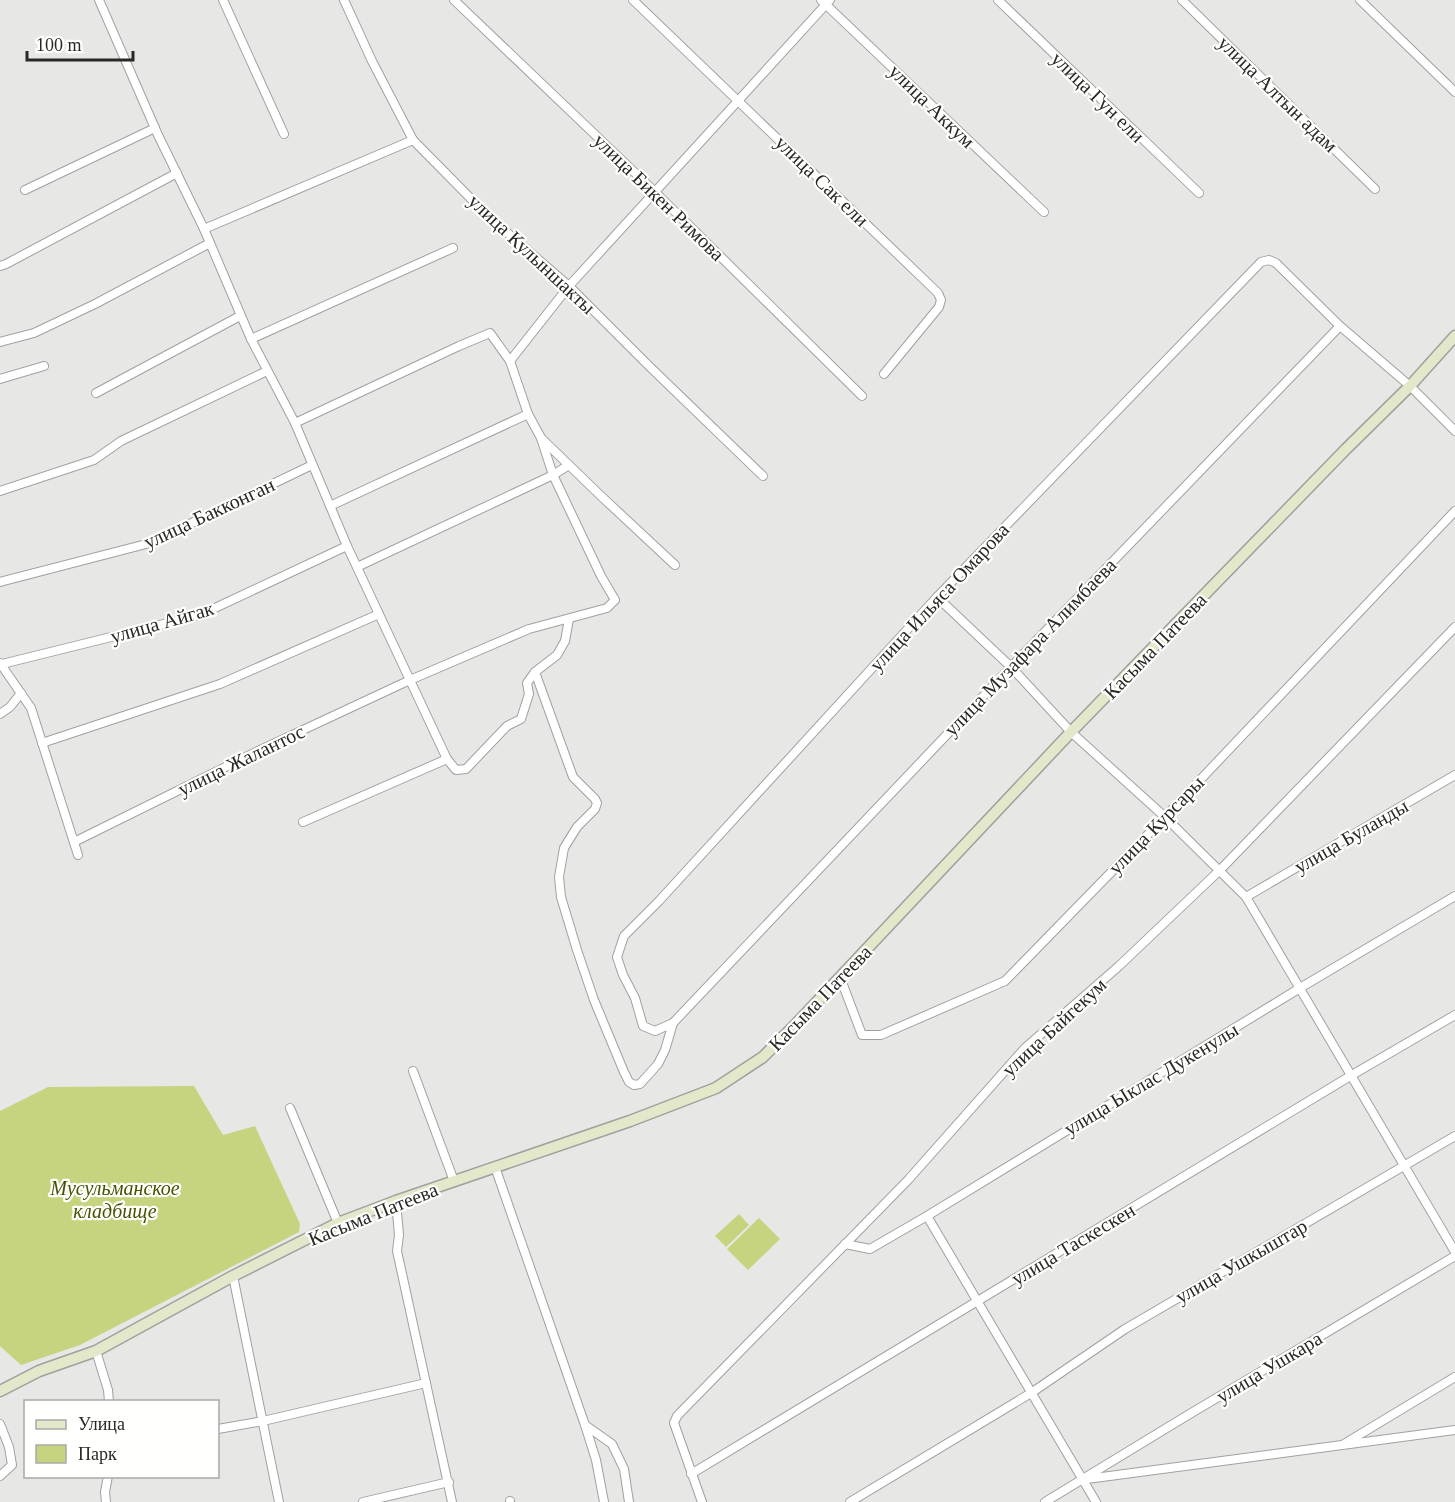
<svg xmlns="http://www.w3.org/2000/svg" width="1455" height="1502" viewBox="0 0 1455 1502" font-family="Georgia,serif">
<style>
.green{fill:#c6d37f}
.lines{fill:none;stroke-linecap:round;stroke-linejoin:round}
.street-casing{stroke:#a0a19e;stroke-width:10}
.secondary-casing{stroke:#a0a19e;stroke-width:13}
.street{stroke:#fff;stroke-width:8}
.secondary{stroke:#e4e8ca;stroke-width:10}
.labels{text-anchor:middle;stroke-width:4.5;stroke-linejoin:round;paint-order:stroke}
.street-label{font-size:20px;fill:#282927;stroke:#fffffe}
.park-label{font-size:20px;font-style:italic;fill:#4a5201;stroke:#fffffe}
</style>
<rect width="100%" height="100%" fill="#e7e8e5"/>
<g class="green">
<path d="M194 1086 223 1135 255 1126 300 1224 299 1232 80 1345 21 1365 0 1346V1111L48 1087Z"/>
<path d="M739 1214 749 1225 726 1247 715 1236Z"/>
<path d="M759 1218 780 1239 748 1270 727 1249Z"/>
</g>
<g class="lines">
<g class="street-casing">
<g id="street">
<path d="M99 0 158 135 204 229 251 339 295 423 347 546 447 759 456 770 466 769 507 726 521 719 529 694 527 683 535 672 557 655 565 641 569 619"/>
<path d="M223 0 284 134"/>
<path d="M344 0 372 61 413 140 489 217 569 286 649 366 763 476"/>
<path d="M454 0 654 191 862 396"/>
<path d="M633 0 938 293 941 300 939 307 884 374"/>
<path d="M821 0 1044 212"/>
<path d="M998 0 1199 193"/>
<path d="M1182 0 1375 189"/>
<path d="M1360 0 1455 92"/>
<path d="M25 190 155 128"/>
<path d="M204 229 413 140"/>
<path d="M0 266 6 264 177 173"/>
<path d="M1340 326 1276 263 1269 260 1261 262 937 597 659 901 624 936 617 957 623 975 635 998 643 1026 655 1031 673 1023 1011 667 1340 326 1410 386 1455 431"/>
<path d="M251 339 453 248"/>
<path d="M0 342 34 333 95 304 210 243"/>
<path d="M510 361 569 286 830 0"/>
<path d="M0 379 44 366"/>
<path d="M96 393 240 316"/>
<path d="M295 423 459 346 490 333 510 361 528 414 541 438 602 497 675 565"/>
<path d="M0 491 94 460 121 441 267 371"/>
<path d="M330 506 528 414"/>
<path d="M357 567 553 475 569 465"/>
<path d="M0 582 150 543 312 465"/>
<path d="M937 597 1011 667 1071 732 1165 817 1246 897 1455 1252"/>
<path d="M0 663 31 708 78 855"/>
<path d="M2 664 200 615 347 546"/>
<path d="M535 672 573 777 595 799 597 803 595 809 577 827 564 848 559 877 561 897 577 950 594 1000 624 1072 629 1082 634 1085 640 1084 658 1064 665 1050 673 1023"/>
<path d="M0 714 10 707 21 693"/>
<path d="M42 743 220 684 379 614"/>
<path d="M303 822 447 759"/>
<path d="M74 842 260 750 410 680 529 629 607 608 615 600 601 576 553 475 541 438"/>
<path d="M1246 897 1455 775"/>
<path d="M840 977 862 1035H881L1005 981 1165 817 1455 511"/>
<path d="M413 1071 454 1181"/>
<path d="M290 1108 338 1223"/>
<path d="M495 1167 585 1425 596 1460 604 1502"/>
<path d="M396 1201 399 1235 397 1251 452 1502"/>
<path d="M927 1216 1096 1502"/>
<path d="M845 1244 870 1249 927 1216 1300 988 1455 896"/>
<path d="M233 1276 279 1502"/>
<path d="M96 1351 108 1390 109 1402"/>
<path d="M0 1424 9 1447 12 1465 0 1476"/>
<path d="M585 1425 612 1444 624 1469 629 1502"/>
<path d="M218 1429 263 1421 426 1383"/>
<path d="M1344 1444 1455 1377"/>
<path d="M691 1474 1352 1075 1455 1015"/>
<path d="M1087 1479 1455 1430"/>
<path d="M510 1501V1502"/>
<path d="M106 1502 105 1492 108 1476"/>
<path d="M363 1502 449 1482"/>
<path d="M702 1502 674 1423 677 1416 908 1180 1025 1048 1119 966 1220 870 1455 627"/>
<path d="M850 1502 1031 1393 1125 1329 1455 1136"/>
<path d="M1045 1502 1188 1415 1455 1256"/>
</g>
</g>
<g class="secondary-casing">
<path id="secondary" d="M0 1391 39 1371 96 1351 233 1276 338 1223 396 1201 630 1121 716 1088 763 1057 797 1023 1071 732 1346 449 1410 386 1455 336"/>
</g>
<use href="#street" class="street"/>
<use href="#secondary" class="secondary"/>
</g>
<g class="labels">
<g class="street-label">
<text transform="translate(1278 94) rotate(44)" y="7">улица Алтын адам</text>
<text transform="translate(1098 97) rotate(44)" y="7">улица Гун ели</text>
<text transform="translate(932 106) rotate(44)" y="7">улица Аккум</text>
<text transform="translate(822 181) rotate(44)" y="7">улица Сак ели</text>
<text transform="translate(659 197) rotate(44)" y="7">улица Бикен Римова</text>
<text transform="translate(532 254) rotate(43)" y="7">улица Кулыншакты</text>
<text transform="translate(209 513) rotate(-25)" y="7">улица Бакконган</text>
<text transform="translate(939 597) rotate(-47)" y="7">улица Ильяса Омарова</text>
<text transform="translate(162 622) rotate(-16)" y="7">улица Айгак</text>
<text transform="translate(1155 646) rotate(-46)" y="7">Касыма Патеева</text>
<text transform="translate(1030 647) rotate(-46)" y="7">улица Музафара Алимбаева</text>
<text transform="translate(241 760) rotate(-26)" y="7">улица Жалантос</text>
<text transform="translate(1156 825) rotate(-46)" y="7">улица Курсары</text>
<text transform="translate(1351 836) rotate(-30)" y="7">улица Буланды</text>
<text transform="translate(820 998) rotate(-46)" y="7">Касыма Патеева</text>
<text transform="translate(1054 1027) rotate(-43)" y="7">улица Байгекум</text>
<text transform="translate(1151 1079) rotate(-31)" y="7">улица Ыклас Дукенулы</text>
<text transform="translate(373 1214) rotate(-22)" y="7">Касыма Патеева</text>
<text transform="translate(1073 1244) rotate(-31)" y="7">улица Таскескен</text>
<text transform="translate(1241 1261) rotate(-30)" y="7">улица Ушкыштар</text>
<text transform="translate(1269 1367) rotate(-31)" y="7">улица Ушкара</text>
</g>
<g class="park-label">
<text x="115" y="1195">Мусульманское<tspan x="115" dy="23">кладбище</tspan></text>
</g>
</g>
<rect x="24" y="1400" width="195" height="78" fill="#fffffe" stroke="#a9a9a8" stroke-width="1.5"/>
<rect x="36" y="1420" width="30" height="9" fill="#e4e8ca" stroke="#a9a9a8" stroke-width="1.5"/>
<text x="78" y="1430" font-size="18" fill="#282927">Улица</text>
<rect x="36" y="1445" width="30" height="18" fill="#c6d37f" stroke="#a9a9a8" stroke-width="1.5"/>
<text x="78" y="1460" font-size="18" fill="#282927">Парк</text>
<path d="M27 51v9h106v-9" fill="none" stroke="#282927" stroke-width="3"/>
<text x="36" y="51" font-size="18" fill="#282927" stroke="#fffffe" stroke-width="4.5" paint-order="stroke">100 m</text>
</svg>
